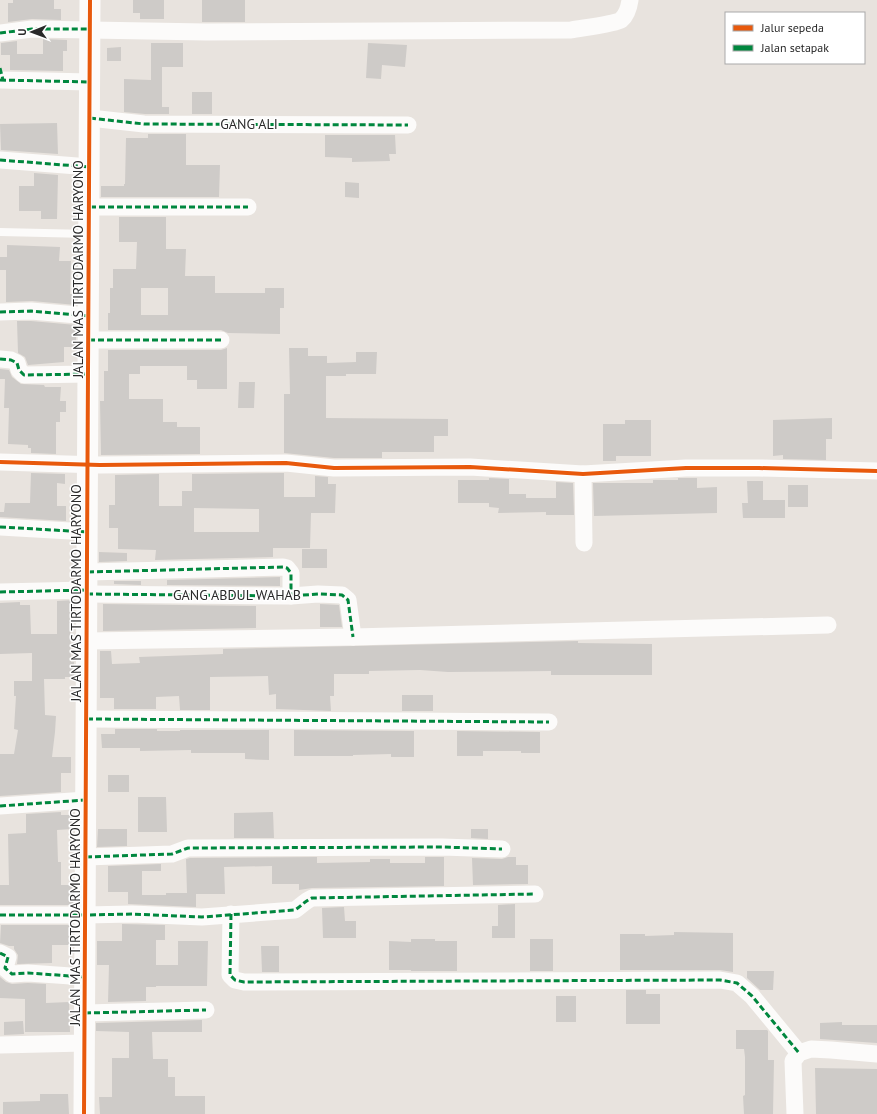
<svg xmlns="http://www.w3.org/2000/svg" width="877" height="1114" viewBox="0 0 877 1114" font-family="'PT Sans',sans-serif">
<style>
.building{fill:#cecbc8;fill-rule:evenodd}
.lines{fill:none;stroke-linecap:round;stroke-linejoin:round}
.service{stroke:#fcfbfa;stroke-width:8}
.minor{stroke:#fcfbfa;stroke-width:17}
.tertiary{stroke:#fcfbfa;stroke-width:21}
.quiet{stroke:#00873e;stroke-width:3;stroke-dasharray:6 3;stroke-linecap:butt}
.cycleway-casing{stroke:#fff;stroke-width:6}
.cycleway{stroke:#e8590c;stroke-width:4}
.labels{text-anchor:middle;stroke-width:3;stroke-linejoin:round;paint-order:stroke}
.street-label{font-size:14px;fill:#292929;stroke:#fff}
</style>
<rect width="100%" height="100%" fill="#e8e3de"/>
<g class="building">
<path d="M13 0H54V9H61V20L32 19 8 22V3H13Z"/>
<path d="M133 0H164V19H140V13H133Z"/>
<rect x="202" y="0" width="43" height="22"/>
<path d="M43 39 67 40V51H63V71L10 70V55H1V43L17 41V54H43Z"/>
<path d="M151 43H183V67H162V107H169V114H145L124 112V79L151 80Z"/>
<path d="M368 43 407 45 405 67 382 65 381 79 366 78Z"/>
<path d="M121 47V61H107V48Z"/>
<rect x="192" y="92" width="20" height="22"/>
<path d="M57 123 58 154 1 150 0 124Z"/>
<path d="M148 134H186V165H220L219 197H101V186H124V184H125L126 138H148Z"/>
<path d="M325 135H395L396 154H389L390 161 352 162V158L325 157Z"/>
<path d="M34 173 58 175 57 219H41V211H19V186H34Z"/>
<path d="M345 182 359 183V198L345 197Z"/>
<path d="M119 217H166V249H186L185 276H215V293H265V288H284V308H280V334L228 333 221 330H108V313H110V288H113V269H136L137 242H119ZM141 288H168V315H141Z"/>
<path d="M7 245 60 247 59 261H71L70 294H76V305L32 301 6 302V270H0V257H7Z"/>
<path d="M17 321H31L76 325V347H64V362L28 365 25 357 18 353Z"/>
<path d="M227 348V389H197V380H187V366H140V374H129V399H163V422H177V427H200V454L101 455 100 401H104V371H108V350H221Z"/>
<path d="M289 348H308V356H327V363L356 362V352H377L376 374H346V376H326V418L448 419V436H434V452H382V458H334L284 453V394H290Z"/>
<path d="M0 369 9 370 12 377 21 384 44 385 45 387H61L60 401H66V412H60V422H56V454L31 453V448H28V445L8 444 9 408H4L5 379H0Z"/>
<path d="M239 382H255L254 408H238Z"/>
<path d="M832 418V439H826V460L783 459V455L773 456V420Z"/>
<path d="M625 420H651V456H616V461H603V424H625Z"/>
<path d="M31 473 65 474V484L57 483V506H66V521L0 517V512H4L5 503H30Z"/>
<path d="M284 473V497H315V476L328 477V484H336L335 513H311L310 548H273V557L155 560 156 550 118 549V528H109V505H115V475L159 474V506H182V491H192V474ZM194 508 259 509V532H194Z"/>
<path d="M489 478 509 479V494H526V498H556V482L573 483 574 515H546V512L498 513 499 508 489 507V503H458V480H489Z"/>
<path d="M678 478H697V488L717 487V513L594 516 593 483H653V480H678Z"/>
<path d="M747 481H763V500H785V518H743L742 503H748Z"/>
<rect x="788" y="485" width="20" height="22"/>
<rect x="302" y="549" width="25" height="19"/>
<path d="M99 552 127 553V561L99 562Z"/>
<path d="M280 577V586L167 585V580Z"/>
<path d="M114 581H141V585L114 584Z"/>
<path d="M75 600V617H70L71 662H74V677H65V679H44L45 715 56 716 55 732 52 757H71V773H61V792L0 796V754H14L18 730 14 729 16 696H14V681H32V653L0 654V603L20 602V605H30L31 634H57V601Z"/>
<path d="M103 604 256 606V628L103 631Z"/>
<path d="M320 604 339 605 342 627H320Z"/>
<path d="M578 641V643L652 644V675H551V671L448 672 420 670 369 671V674H334V696H330L331 711 276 709V694L269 695 268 676 210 677V710H180L179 696 156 697V709H114V698H100V651H111L112 664 140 663 139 657 223 654V649Z"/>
<rect x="402" y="695" width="31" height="16"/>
<path d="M115 729H157V731H180V730H269V760L245 759V753H191V750L140 751V748H102L101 734H115Z"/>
<path d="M294 730 414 731V757H391V754L353 755V756H294Z"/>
<path d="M457 731 540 732V753H521V751H483V756H457Z"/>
<rect x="108" y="775" width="21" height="17"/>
<path d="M138 797H166L167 832H138Z"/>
<path d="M61 812V815H72V829L57 830 58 862H61V885H73V905H0V885H9L8 834 26 833V814Z"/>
<path d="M273 812 274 838H234V813Z"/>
<path d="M98 829H127V846L97 847Z"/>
<path d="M471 829H488V839L471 838Z"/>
<path d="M317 857V863L370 862V859H390V863H425V857H444V886L312 888 299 890V884H272V866L224 867 225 894H196V907L128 904V892H108V866L161 864V871H142V895H166V893H187L186 859 190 858Z"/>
<path d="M508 857H516V865H528V884L473 885 472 858 502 859Z"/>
<path d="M515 904V938H492V926H498V905Z"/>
<path d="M344 907 345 921H356V938H323L322 908Z"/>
<path d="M122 924 165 925V940H156V965H178V941H208L207 986H156V987H146V1001L108 1002 109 965H97V941H122Z"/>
<path d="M1 925H73V945H52V963L17 964 18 955 14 949V946H9L0 943Z"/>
<path d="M674 932 733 933V972L720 970H620V934H645V936L674 935Z"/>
<path d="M411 939H435V941H457V971H411V970H389V941L411 942Z"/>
<rect x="530" y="939" width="23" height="32"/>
<path d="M261 946H279V972H262Z"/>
<path d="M747 971H774L773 990H760L747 978Z"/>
<path d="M0 977 6 982 12 984 28 983 46 984V1003L69 1002 70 1032H25V999L0 998Z"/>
<path d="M626 990H646V994H660V1024H626Z"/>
<rect x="556" y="996" width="20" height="26"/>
<path d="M202 1020V1032H152L153 1059H168V1077H175V1096H205V1114H100L99 1097H112V1058H129V1032L96 1031V1023Z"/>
<path d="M23 1021 24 1034 4 1035V1022Z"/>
<path d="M842 1022V1025H877V1043L820 1039V1023Z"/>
<path d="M736 1030H767L768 1031V1060H774L773 1114H744L743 1096 745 1095V1057L744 1049H736Z"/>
<path d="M815 1068 877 1069V1114H816Z"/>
<path d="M40 1094H68L69 1114H3V1102L40 1101Z"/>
</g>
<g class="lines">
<path class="service" d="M0 232 89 234"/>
<g class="minor">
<path d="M0 33 32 29 206 32 571 30C581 28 615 24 621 20 627 15 629 7 630 0"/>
<path d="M0 80 90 82"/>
<path d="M90 118 144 124 408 125"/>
<path d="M0 160 90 167"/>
<path d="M90 207H248"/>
<path d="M0 312 31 311 89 316"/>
<path d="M89 340H221"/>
<path d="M0 359 11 360 17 363 19 370 24 375 89 374"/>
<path d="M0 462 100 465 286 463 334 468 470 467 583 474 686 468H759L877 471"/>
<path d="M583 474 584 543"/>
<path d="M0 527 88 532"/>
<path d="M88 572 283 567 287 568 291 573V596"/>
<path d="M0 592 87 590"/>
<path d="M87 594 291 596 318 594 342 595 348 600 353 637"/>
<path d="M87 641 353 637 828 625"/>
<path d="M87 719 549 722"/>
<path d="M0 806 86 800"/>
<path d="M86 857 172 854 188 848 442 847 502 849"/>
<path d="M231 914 230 975 235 980 244 982 720 980 737 983 752 996 799 1053"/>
<path d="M0 915H85L132 914 202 917 295 910C301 906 305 901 312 898L535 894"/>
<path d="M0 953 8 957 5 968 12 974 28 973 85 977"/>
<path d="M85 1013 206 1010"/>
<path d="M0 1045 85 1043"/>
<path d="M795 1114 793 1061 799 1053 811 1049 831 1050 877 1054"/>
</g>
<path class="tertiary" d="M84 1114 90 0"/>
<g class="quiet">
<path d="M0 33 32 29H90"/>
<path d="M0 68 3 80"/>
<path d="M0 80 90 82"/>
<path d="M90 118 144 124 408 125"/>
<path d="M0 160 90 167"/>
<path d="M90 207H248"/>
<path d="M0 312 31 311 89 316"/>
<path d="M89 340H221"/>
<path d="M0 359 11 360 17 363 19 370 24 375 89 374"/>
<path d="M0 527 88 532"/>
<path d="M88 572 283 567 287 568 291 573V596"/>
<path d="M0 592 87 590"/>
<path d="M87 594 291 596 318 594 342 595 348 600 353 637"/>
<path d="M87 719 549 722"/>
<path d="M0 806 86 800"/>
<path d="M86 857 172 854 188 848 442 847 502 849"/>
<path d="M231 914 230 975 235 980 244 982 720 980 737 983 752 996 799 1053"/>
<path d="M0 915H85L132 914 202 917 295 910C301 906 305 901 312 898L535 894"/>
<path d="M0 953 8 957 5 968 12 974 28 973 85 977"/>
<path d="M85 1013 206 1010"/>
</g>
<g class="cycleway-casing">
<g id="cycleway">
<path d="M0 462 100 465 286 463 334 468 470 467 583 474 686 468H759L877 471"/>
<path d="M84 1114 90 0"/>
</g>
</g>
<use href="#cycleway" class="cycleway"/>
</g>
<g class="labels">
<g class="street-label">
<text x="249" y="129">GANG ALI</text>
<text transform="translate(78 269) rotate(-90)" y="5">JALAN MAS TIRTODARMO HARYONO</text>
<text transform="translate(76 593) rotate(-90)" y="5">JALAN MAS TIRTODARMO HARYONO</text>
<text x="237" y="600">GANG ABDUL WAHAB</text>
<text transform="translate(75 917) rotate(-90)" y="5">JALAN MAS TIRTODARMO HARYONO</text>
</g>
</g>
<rect x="725" y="12" width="140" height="52" fill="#ffffff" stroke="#a9a9a9"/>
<rect x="733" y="25" width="20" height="6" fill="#e8590c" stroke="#a9a9a9"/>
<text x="761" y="32" font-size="12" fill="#292929">Jalur sepeda</text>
<rect x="733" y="45" width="20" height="6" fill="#00873e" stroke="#a9a9a9"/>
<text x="761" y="52" font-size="12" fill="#292929">Jalan setapak</text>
<g transform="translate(32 32) rotate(269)" stroke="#ffffff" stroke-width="3" paint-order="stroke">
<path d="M0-3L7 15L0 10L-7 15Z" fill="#292929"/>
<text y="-6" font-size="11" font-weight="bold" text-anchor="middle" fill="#292929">U</text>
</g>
</svg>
